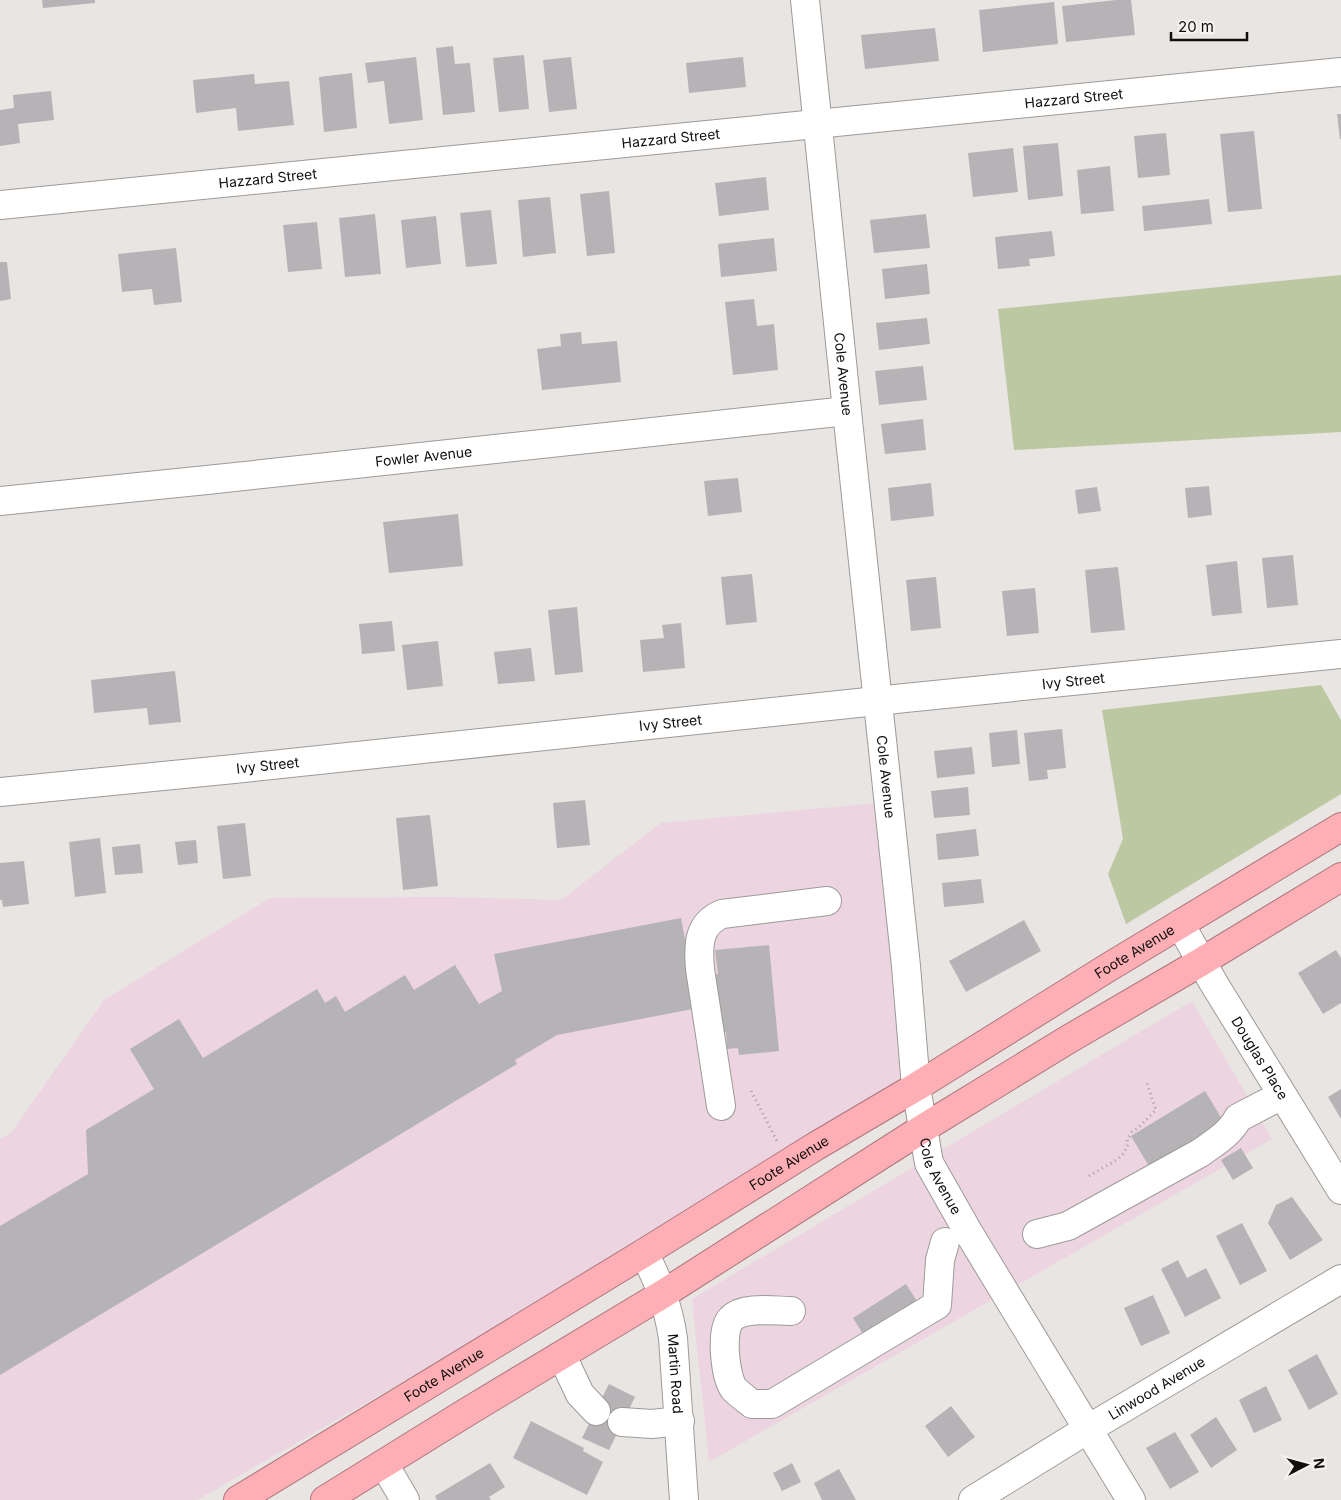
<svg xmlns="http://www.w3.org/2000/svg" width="1341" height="1500" viewBox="0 0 1341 1500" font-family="Inter,sans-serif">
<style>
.commercial{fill:#ecd4e0}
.green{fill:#bbc8a1}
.building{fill:#b6b3b6}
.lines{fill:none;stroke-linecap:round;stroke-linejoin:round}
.minor-casing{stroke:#9d9a97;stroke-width:30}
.highway-casing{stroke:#ab767b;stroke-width:30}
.path{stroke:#a3a09d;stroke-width:3;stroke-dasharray:1 4;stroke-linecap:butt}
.minor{stroke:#fff;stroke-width:28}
.highway{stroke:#feaeb5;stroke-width:28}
.labels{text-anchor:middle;stroke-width:4;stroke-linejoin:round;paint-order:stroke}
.street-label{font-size:14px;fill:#100f0e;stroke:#f6f2ef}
</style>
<rect width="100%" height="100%" fill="#e9e5e2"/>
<g class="commercial">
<path d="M888 802 916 1087 197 1500H0V1139L11 1133 104 1000 270 898 449 897 561 900 661 823Z"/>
<path d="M1192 1001 1272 1139 709 1462 692 1299Z"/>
</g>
<g class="green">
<path d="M1341 275V432L1014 450 998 309Z"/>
<path d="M1321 685 1341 720V794L1126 924 1108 874 1123 839 1102 710Z"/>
</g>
<g class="building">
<path d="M42 0H95V3L43 8Z"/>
<path d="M1116 0H1131L1135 35 1066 42 1062 6Z"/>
<path d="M1054 2 1058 44 983 52 979 10Z"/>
<path d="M935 28 939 61 865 69 861 35Z"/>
<path d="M453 46 455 64 470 63 475 112 443 115 436 48Z"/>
<path d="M524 55 529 109 499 112 493 58Z"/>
<path d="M416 57 423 120 389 124 384 81 368 83 365 63Z"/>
<path d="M571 57 577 109 549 112 543 60Z"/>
<path d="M743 57 746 87 689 93 686 63Z"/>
<path d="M352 73 357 128 324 132 319 77Z"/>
<path d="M254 74 255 84 289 81 294 125 238 131 236 108 196 113 193 80Z"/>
<path d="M51 91 54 120 18 124 20 143 0 146V110L14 108 13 95Z"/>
<path d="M1337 114H1341V139H1340Z"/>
<path d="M1254 131 1262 209 1228 212 1220 134Z"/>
<path d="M1166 133 1170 175 1138 178 1134 136Z"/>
<path d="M1058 143 1063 196 1028 200 1023 146Z"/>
<path d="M1013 148 1018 192 973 197 968 153Z"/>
<path d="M1110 166 1114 211 1081 214 1077 170Z"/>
<path d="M766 177 769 210 719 216 715 183Z"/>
<path d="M609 191 615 253 587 256 580 194Z"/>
<path d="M550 197 556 253 523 257 518 200Z"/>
<path d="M1209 199 1212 224 1144 231 1142 206Z"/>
<path d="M491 210 497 264 466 267 460 213Z"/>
<path d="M375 214 381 274 345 277 339 218Z"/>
<path d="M926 214 930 248 874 253 870 220Z"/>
<path d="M436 216 441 264 406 268 401 220Z"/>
<path d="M317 222 322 269 288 272 283 225Z"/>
<path d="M1052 231 1055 256 1029 259 1030 266 998 269 995 237Z"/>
<path d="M774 238 777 271 721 277 718 244Z"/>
<path d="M176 248 182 302 154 305 152 289 122 292 118 254Z"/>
<path d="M0 262H7L11 299 0 301Z"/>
<path d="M927 264 930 294 885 299 882 269Z"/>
<path d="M754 299 757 326 774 324 778 370 733 375 725 302Z"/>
<path d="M927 318 930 344 879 350 876 323Z"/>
<path d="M581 332 582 344 617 341 621 382 542 390 537 349 561 346 560 334Z"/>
<path d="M923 366 927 400 879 405 875 371Z"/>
<path d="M923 419 926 450 885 454 881 424Z"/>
<path d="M738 478 742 512 708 516 704 481Z"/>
<path d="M931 483 934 516 891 521 888 488Z"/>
<path d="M1209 486 1212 515 1188 518 1185 488Z"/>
<path d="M1097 487 1101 511 1078 514 1075 490Z"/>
<path d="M458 514 463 566 389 573 383 522Z"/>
<path d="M1293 555 1298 605 1267 608 1262 558Z"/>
<path d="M1237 561 1242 613 1212 616 1206 565Z"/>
<path d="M1118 567 1125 630 1091 633 1085 570Z"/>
<path d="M752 574 757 622 726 625 721 577Z"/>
<path d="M936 577 941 628 911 631 906 580Z"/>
<path d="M1035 588 1039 633 1007 636 1002 591Z"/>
<path d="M577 607 583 672 555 675 548 610Z"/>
<path d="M392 621 395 651 362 654 359 624Z"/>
<path d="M681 623 685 668 643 672 640 640 664 638 662 625Z"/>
<path d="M438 641 443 686 407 690 402 645Z"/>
<path d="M531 648 535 681 498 684 494 652Z"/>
<path d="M175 671 181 722 149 725 147 708 94 713 91 680Z"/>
<path d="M1062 729 1066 768 1047 770 1048 779 1029 781 1024 733Z"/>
<path d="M1017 730 1020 764 992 767 989 733Z"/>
<path d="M972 747 975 774 937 778 934 751Z"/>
<path d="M968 787 970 815 934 818 931 791Z"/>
<path d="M585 800 590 845 557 848 553 803Z"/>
<path d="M430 815 438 886 403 890 396 818Z"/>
<path d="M245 823 251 876 223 879 217 826Z"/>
<path d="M976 829 979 856 938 860 936 834Z"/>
<path d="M100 838 106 893 75 897 69 842Z"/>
<path d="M196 840 198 863 178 865 175 842Z"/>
<path d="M140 844 143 873 115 875 112 847Z"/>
<path d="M24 861 29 904 3 907 2 900H0V863Z"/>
<path d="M981 879 984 903 944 907 942 883Z"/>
<path d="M681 918 698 1008 557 1035 515 1060 517 1064 0 1375V1226L88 1174 86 1130 154 1089 130 1049 179 1019 203 1058 317 989 325 1003 336 996 345 1012 405 975 414 990 455 965 479 1004 502 991 494 954Z"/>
<path d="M1024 920 1041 951 966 992 949 961Z"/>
<path d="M769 945 779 1051 739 1055 738 1048 727 1049 726 1032 718 1033 712 976 718 974 715 950Z"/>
<path d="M1336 950 1341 958V1003L1323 1014 1298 973Z"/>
<path d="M1341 1089V1119L1328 1097Z"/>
<path d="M1205 1091 1225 1124 1150 1168 1131 1136Z"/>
<path d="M1241 1148 1253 1168 1233 1180 1221 1160Z"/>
<path d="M1292 1197 1323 1240 1290 1260 1268 1223 1276 1205Z"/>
<path d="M1242 1223 1267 1271 1240 1285 1216 1236Z"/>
<path d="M1178 1260 1187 1278 1206 1268 1221 1298 1185 1317 1161 1269Z"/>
<path d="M906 1284 920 1306 866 1339 853 1318Z"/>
<path d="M1153 1295 1170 1333 1141 1346 1124 1308Z"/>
<path d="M1317 1354 1338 1394 1309 1410 1288 1370Z"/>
<path d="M609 1384 635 1397 609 1450 582 1438Z"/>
<path d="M1266 1386 1282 1420 1254 1433 1239 1400Z"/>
<path d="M951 1406 975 1437 948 1457 925 1426Z"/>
<path d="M1216 1417 1237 1450 1211 1468 1190 1435Z"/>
<path d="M531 1421 584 1448 583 1451 603 1462 587 1495 513 1458Z"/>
<path d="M1175 1432 1199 1472 1170 1489 1146 1448Z"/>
<path d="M490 1463 505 1487 489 1497 491 1500H437L435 1496Z"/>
<path d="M792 1463 801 1482 782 1491 773 1473Z"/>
<path d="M839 1469 856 1500H822L814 1483Z"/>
</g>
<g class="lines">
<g class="minor-casing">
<g id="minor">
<path id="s1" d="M805 0 847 411 906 966 916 1087 929 1163 967 1230 1131 1500"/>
<path id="s2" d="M0 205 1341 72"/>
<path id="s3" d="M0 501 207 480 847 411"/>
<path id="s4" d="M0 792 234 769 905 698 1341 654"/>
<path id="s5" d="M1180 924 1213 982 1341 1190"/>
<path d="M721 1106 700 969C698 945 698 924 722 914L827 901"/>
<path d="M1037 1234 1068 1226 1200 1153C1214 1143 1230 1134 1238 1118L1282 1095"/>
<path id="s6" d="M644 1253C659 1282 668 1306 673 1338L684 1500"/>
<path d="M791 1311C776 1311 743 1306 731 1319 720 1330 725 1377 734 1389 739 1394 746 1399 752 1404H772L937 1305 940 1260 945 1242"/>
<path d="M562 1356 580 1394 596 1411"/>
<path d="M622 1422 652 1424 680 1421"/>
<path d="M384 1464 405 1500"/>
<path id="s7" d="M973 1500 1088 1429 1341 1279"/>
</g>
</g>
<g class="highway-casing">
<g id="highway">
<path id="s8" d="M238 1500 644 1253 816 1146 916 1087 1109 967 1341 827"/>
<path d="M325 1500 467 1412 663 1294 922 1129 1069 1039 1201 962 1341 877"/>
</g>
</g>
<g class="path">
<path d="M751 1091 777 1141"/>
<path d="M1089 1176 1118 1159 1124 1153 1128 1145 1127 1140 1132 1132 1141 1125 1156 1110 1146 1080"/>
</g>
<use href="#minor" class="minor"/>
<use href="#highway" class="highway"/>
</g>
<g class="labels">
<g class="street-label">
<text dy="5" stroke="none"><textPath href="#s2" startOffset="1079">Hazzard Street</textPath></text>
<text dy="5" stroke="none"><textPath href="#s2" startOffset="674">Hazzard Street</textPath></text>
<text dy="5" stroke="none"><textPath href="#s2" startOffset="269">Hazzard Street</textPath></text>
<text dy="5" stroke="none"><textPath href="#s1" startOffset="376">Cole Avenue</textPath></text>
<text dy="5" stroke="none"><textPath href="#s3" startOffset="426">Fowler Avenue</textPath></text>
<text dy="5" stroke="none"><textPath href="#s4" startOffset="1079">Ivy Street</textPath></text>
<text dy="5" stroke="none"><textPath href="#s4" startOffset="674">Ivy Street</textPath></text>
<text dy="5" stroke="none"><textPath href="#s4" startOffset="269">Ivy Street</textPath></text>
<text dy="5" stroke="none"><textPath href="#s1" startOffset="781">Cole Avenue</textPath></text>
<text dy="5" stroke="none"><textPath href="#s8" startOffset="1051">Foote Avenue</textPath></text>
<text dy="5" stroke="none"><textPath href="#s5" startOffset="156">Douglas Place</textPath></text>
<text dy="5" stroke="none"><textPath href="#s8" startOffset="646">Foote Avenue</textPath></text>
<text dy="5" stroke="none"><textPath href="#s1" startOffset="1186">Cole Avenue</textPath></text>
<text dy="5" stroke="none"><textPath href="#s6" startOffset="126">Martin Road</textPath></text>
<text dy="5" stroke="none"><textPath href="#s8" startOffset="241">Foote Avenue</textPath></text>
<text dy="5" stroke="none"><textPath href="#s7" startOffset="215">Linwood Avenue</textPath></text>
</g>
</g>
<g transform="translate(1306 1465) rotate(84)" stroke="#f6f2ef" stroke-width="4" paint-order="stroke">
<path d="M0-4L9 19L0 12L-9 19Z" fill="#100f0e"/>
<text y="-8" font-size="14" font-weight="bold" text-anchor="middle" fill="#100f0e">N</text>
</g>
<path d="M1171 32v8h76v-8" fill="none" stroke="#100f0e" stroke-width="2.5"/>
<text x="1178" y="32" font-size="15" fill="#100f0e" stroke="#f6f2ef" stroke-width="4" paint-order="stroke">20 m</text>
</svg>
